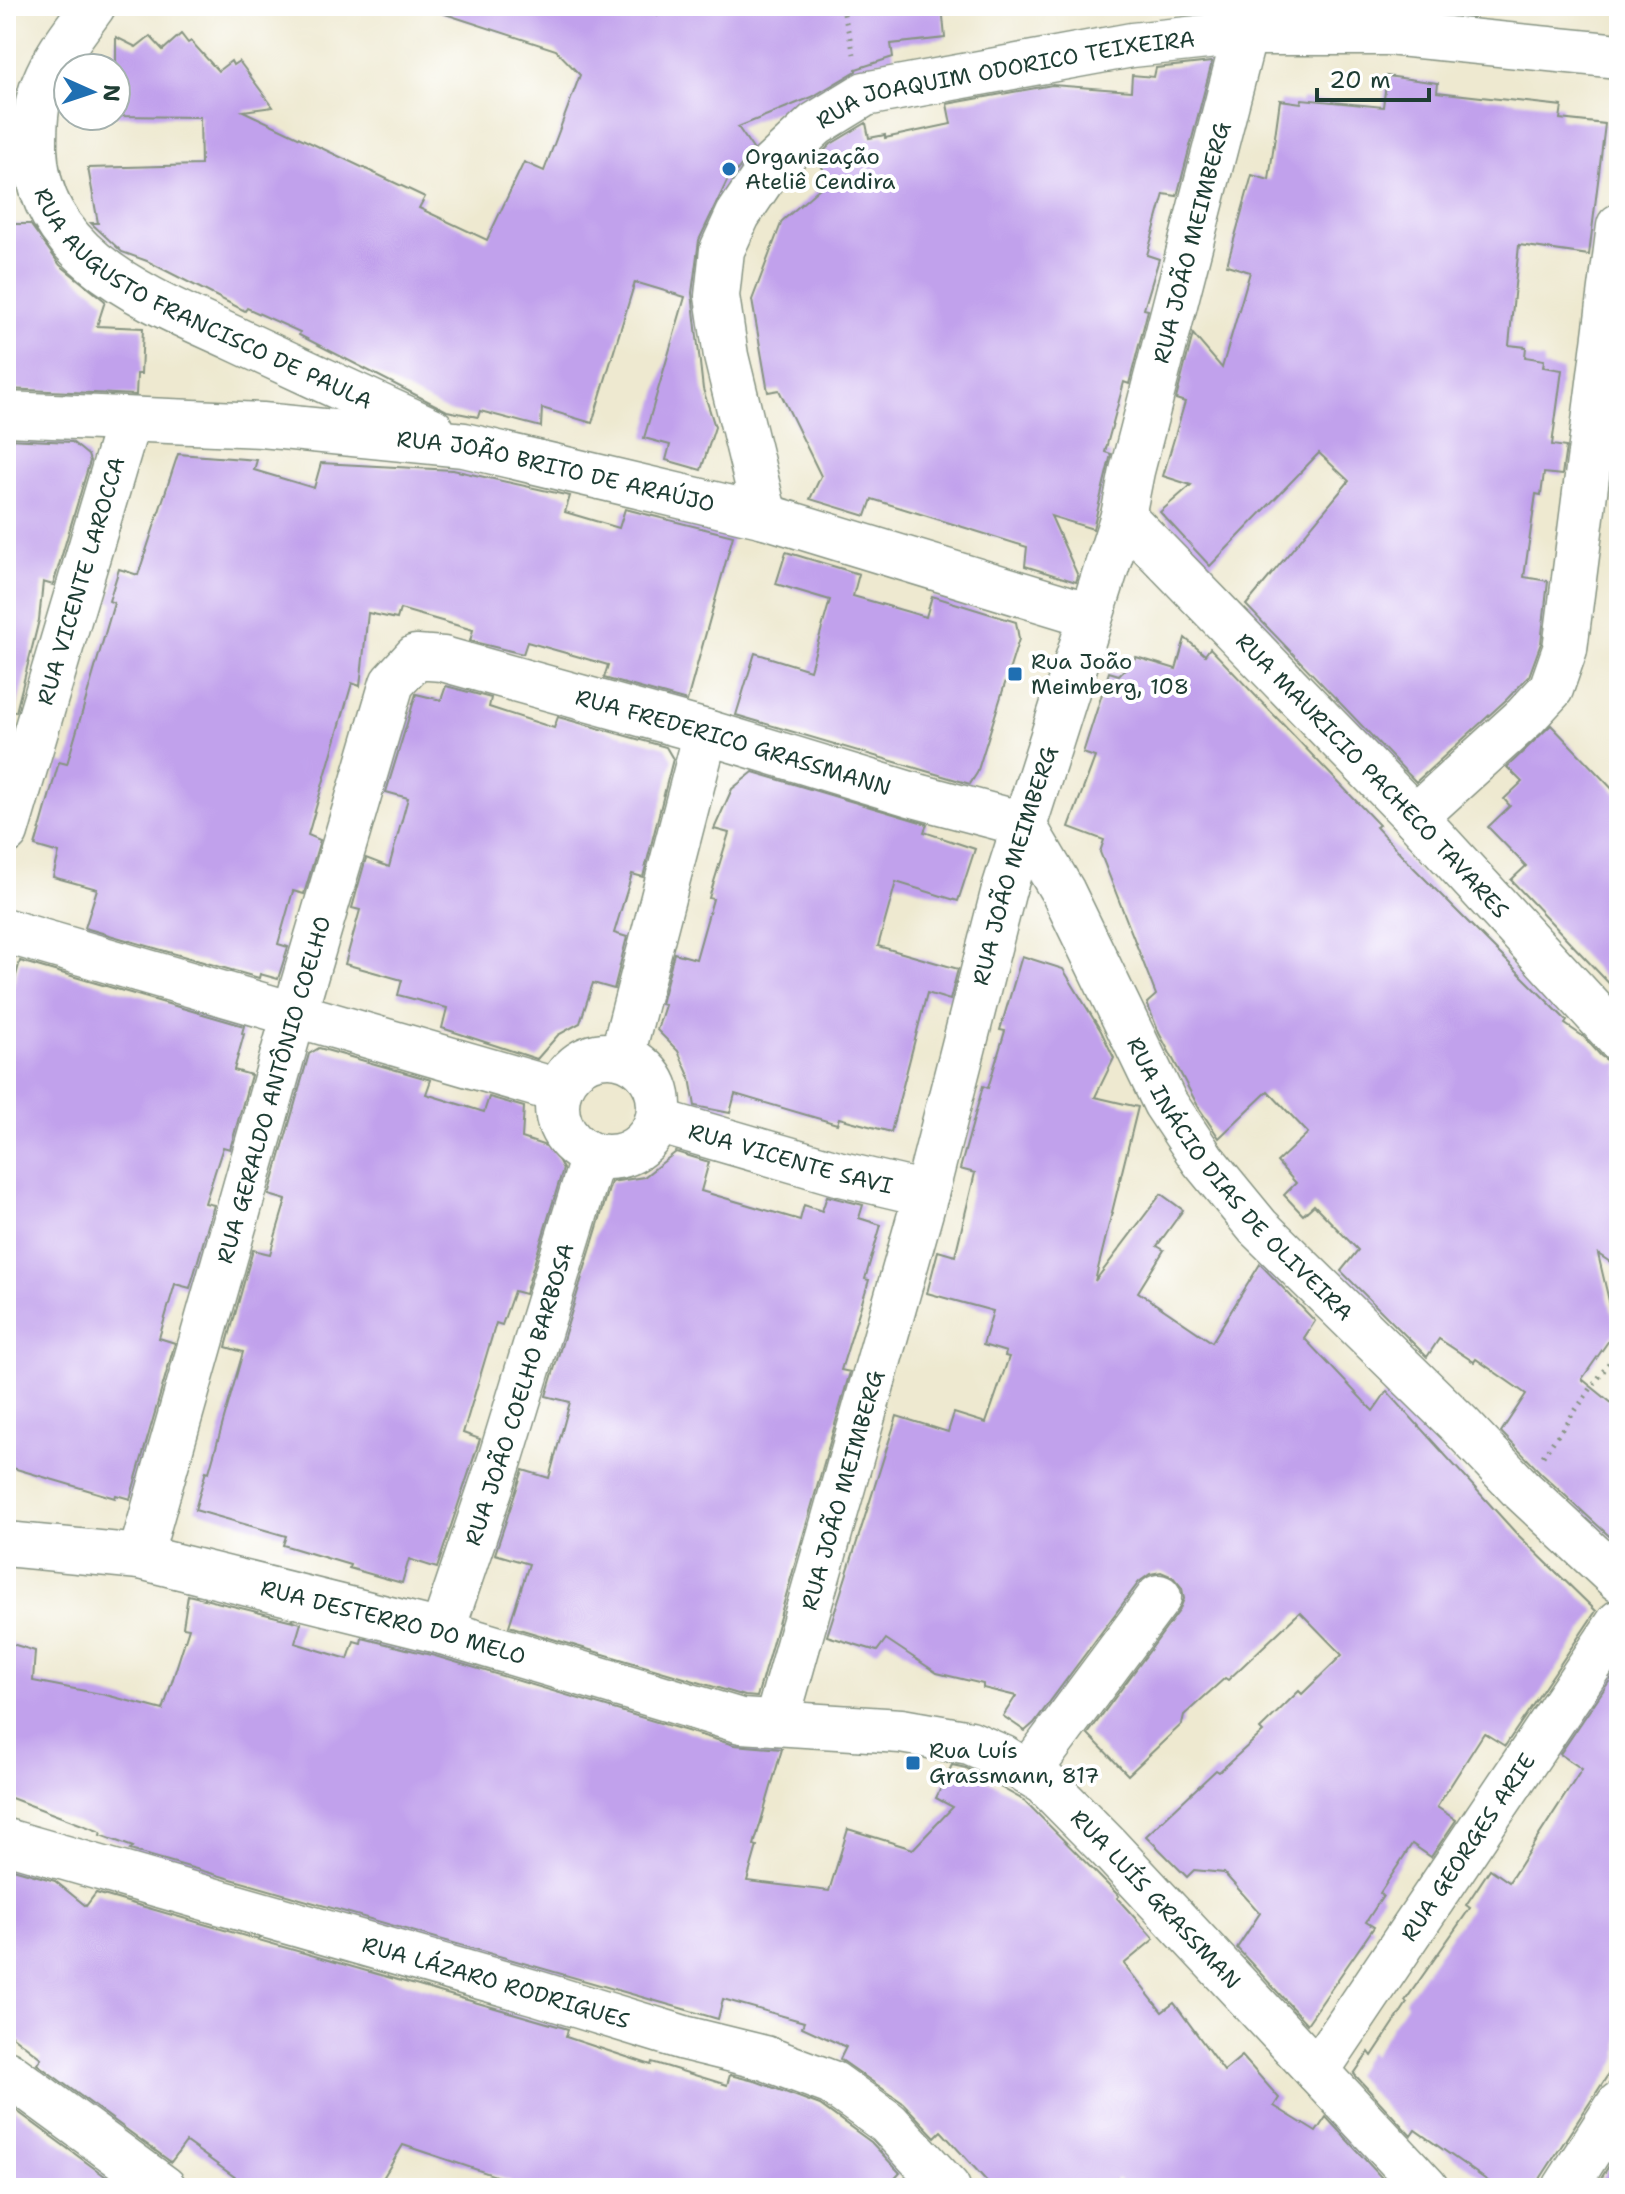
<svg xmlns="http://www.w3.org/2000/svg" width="1625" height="2194" viewBox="0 0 1625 2194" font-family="'Shantell Sans',sans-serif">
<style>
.building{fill:#c1a1ec}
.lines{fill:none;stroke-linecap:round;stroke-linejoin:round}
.minor-casing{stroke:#869382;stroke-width:47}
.path{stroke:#869382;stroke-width:5;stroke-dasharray:2 6;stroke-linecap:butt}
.minor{stroke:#fff;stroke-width:44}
.poi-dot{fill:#1f6fb2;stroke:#fff;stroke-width:3}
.labels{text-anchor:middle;stroke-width:8;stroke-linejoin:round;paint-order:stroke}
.street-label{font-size:22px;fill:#1f3d34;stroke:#fff}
.poi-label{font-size:22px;fill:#1f3d34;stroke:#fff;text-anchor:start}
</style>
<rect width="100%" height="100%" fill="#fff"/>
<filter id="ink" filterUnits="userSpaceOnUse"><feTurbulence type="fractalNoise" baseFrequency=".0125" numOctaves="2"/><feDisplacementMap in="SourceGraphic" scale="16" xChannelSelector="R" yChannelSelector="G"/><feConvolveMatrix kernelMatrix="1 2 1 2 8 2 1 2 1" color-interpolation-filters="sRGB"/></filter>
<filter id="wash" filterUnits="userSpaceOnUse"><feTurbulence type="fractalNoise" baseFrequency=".006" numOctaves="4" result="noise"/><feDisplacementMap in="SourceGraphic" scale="32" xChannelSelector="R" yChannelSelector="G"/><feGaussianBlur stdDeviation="1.8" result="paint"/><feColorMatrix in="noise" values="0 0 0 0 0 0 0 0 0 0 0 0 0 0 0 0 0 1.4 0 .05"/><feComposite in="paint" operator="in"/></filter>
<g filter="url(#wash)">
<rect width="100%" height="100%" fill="#eee9d0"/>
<g id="blocks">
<g class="building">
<path d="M440 6H659L658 15 709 6H942L945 38 891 44 893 57 856 69V71L812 97 738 127 753 149 736 172 729 177 699 240 692 293 703 389 715 427 701 470 666 460 670 445 644 438 685 297 635 282 592 423 542 408 541 427 480 411 478 417 447 411 299 335 300 332 247 308 245 311 147 261 122 252 91 223H98L88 168 201 165 200 117 116 116V37L136 47 150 36 163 50 181 34 188 43 191 41 218 71 231 61 233 65 239 61 273 107 243 111 425 197 419 208 487 240 524 162 544 171 580 75 556 50 439 12Z"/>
<path d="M1212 62 1177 196 1164 194 1147 255 1159 259 1144 309 1148 310 1129 384 1124 382 1105 452 1111 454 1093 529 1051 516 1078 576 1076 582 1025 566 1027 547 966 528 872 499 866 516 810 499 821 476 779 390 768 392 752 300 782 221 829 180 817 158 831 144 866 123 869 138 885 135V138L951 124 947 104 1052 85 1131 91 1132 75 1154 77 1156 68Z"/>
<path d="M1387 76 1438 83 1437 92 1562 106 1560 119 1605 124 1589 255 1519 245 1509 345 1526 347 1525 357 1544 360 1543 367 1562 370 1552 445 1566 447 1562 475 1544 473 1541 495 1536 494 1524 577 1548 581 1541 643 1529 676 1507 699 1416 782 1246 605 1349 481 1319 453 1210 566 1160 512 1191 485 1163 476 1185 402 1176 399 1193 334 1222 368 1250 272 1227 265 1252 175 1269 180 1280 100 1301 103 1302 99 1383 107Z"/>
<path d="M6 224H30L60 265 105 301 97 326 143 328 141 374H137L136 395 6 389Z"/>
<path d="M6 439 72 442 88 455 90 461 53 585 43 582 39 620 16 712 6 711Z"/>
<path d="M178 454 257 460 254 470 314 488 321 463 453 470 570 496 565 512 619 528 625 509 733 536 687 701 604 678 608 665 527 642 523 654 470 641 473 630 400 609 397 619 368 613 360 686 352 683 308 835 320 840 304 894 293 891 278 944 288 947 278 979 260 974 259 978 85 928 97 889 53 877 59 853 35 846 59 762 67 764 114 603 109 601 119 569 138 575Z"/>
<path d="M786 552 859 574 853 596 926 617 932 596 1016 622 1019 639 977 773 970 784 736 715 755 653 810 670 830 600 776 584Z"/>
<path d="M1185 638 1205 655 1210 648 1379 825 1376 827 1414 868 1567 1021 1565 1024 1584 1037 1601 1056 1611 1063H1619V1268L1598 1254 1614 1322V1333L1582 1379 1619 1409V1545L1542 1474 1501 1432 1526 1394 1476 1359 1474 1362 1439 1339 1427 1357 1341 1271 1358 1250 1314 1205 1303 1215 1284 1195 1296 1183 1277 1162 1308 1133 1268 1091 1219 1138 1199 1108 1159 1033 1147 1003 1156 995 1100 852 1104 840 1069 827 1095 757 1083 753 1109 672 1119 675 1136 657 1176 669Z"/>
<path d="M446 686 491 698 489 707 554 728 558 717 666 747 673 759 643 877 632 874 614 933 627 937 614 989 593 983 580 1023 558 1035 537 1059 442 1028 447 1008 398 995 402 980 345 964 360 910 352 908 366 858 389 867 408 798 386 792 416 694 441 700Z"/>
<path d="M1551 725 1619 796V994L1511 880 1526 866 1488 827 1510 806 1504 799 1522 782 1507 767Z"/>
<path d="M753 772 927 824 924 832 975 849 958 901 896 882 878 946 958 969 950 1000 927 993 891 1132 839 1118 837 1124 735 1094 730 1113 695 1106 690 1078 678 1051 657 1030 665 1005 661 1004 674 953 696 959 713 899 709 898 729 833 714 829 732 789Z"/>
<path d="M1022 956 1063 969 1101 1031 1114 1058 1095 1097 1138 1107 1095 1281 1161 1194 1183 1210 1157 1246 1164 1250 1138 1292 1212 1342 1260 1264 1315 1321 1304 1338 1373 1411 1387 1391 1515 1532 1596 1611 1505 1746 1484 1733 1437 1807 1456 1820 1431 1857 1412 1844 1380 1893 1383 1896 1366 1922 1374 1927 1307 2024 1237 1948 1260 1913 1224 1873 1194 1870 1187 1877 1146 1836 1216 1770 1219 1772 1263 1732 1260 1729 1299 1691 1302 1694 1342 1655 1300 1612 1228 1680 1225 1678 1184 1715 1182 1724 1128 1775 1088 1734 1179 1611 1184 1599 1182 1588 1173 1577 1161 1572 1150 1574 1139 1582 1034 1723 1025 1731 1003 1716 1016 1696 983 1688V1684L937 1673 886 1639 877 1651 827 1636 897 1416 948 1432 954 1413 986 1423 1009 1357 1005 1356 1006 1352 983 1345 993 1311 927 1293 938 1251 955 1256 975 1173 960 1169 983 1086 988 1088 1005 1031 1000 1030Z"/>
<path d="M20 961 244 1026 242 1033 244 1034 234 1070 251 1075 230 1149 223 1147 205 1203 214 1205 190 1288 175 1284 159 1338 175 1343 130 1499 116 1495 115 1498 6 1466V1012Z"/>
<path d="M319 1048 431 1080 426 1094 484 1112 489 1097 524 1107 522 1138 552 1148 563 1169 525 1294 514 1291 502 1325 496 1323 463 1433 480 1439 437 1568 409 1559 402 1583 349 1568 350 1565 283 1545 286 1536 195 1510 206 1471 209 1472 243 1352 226 1347 253 1250 270 1254 286 1200 269 1195 309 1054Z"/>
<path d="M676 1152 709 1162 701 1191 800 1220 804 1205 822 1211 827 1196 863 1205 859 1218 881 1225 865 1279 869 1280 841 1370 850 1372 757 1697 745 1696 509 1626 529 1564 495 1554 523 1470 549 1478 570 1402 546 1396 611 1182 644 1177Z"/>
<path d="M188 1595 301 1623 295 1643 348 1659 354 1641 361 1643 362 1638 435 1656 734 1745 782 1749 754 1845 757 1846 747 1881 829 1891 848 1829 913 1849 953 1807 936 1798 952 1765 966 1768 1025 1801 1119 1896 1117 1898 1154 1939 1124 1964 1162 2012 1174 2003 1224 2071 1242 2056 1279 2098 1274 2106 1316 2132 1326 2117 1382 2178 1375 2188H1125L1118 2178 1107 2188H993L941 2131 935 2137 903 2103 840 2059 846 2047 802 2027 804 2022 723 1999 718 2019 687 2010 130 1850 133 1847 100 1835 101 1832 6 1796V1642L35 1651 33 1681 106 1695 163 1710 189 1628 183 1627Z"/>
<path d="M1619 1667V2058L1534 2188H1498L1415 2130 1411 2136 1354 2074 1369 2052 1372 2056 1407 2003 1405 2001 1470 1908 1466 1905 1490 1869 1509 1882 1582 1769 1560 1754Z"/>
<path d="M6 1867 55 1881 86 1906 96 1893 568 2029 566 2037 651 2065 652 2062 727 2085 730 2075 758 2082 820 2105 871 2142 900 2173 886 2188H508L511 2181 403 2145 377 2188H250L186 2142 171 2162 37 2064 41 2058 6 2031Z"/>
<path d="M6 2103 117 2185 115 2188H6Z"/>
<path d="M1614 2158 1619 2161V2188H1595Z"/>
</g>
</g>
</g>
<g filter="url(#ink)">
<use href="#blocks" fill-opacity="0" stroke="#869382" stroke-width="2"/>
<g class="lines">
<g class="minor-casing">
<g id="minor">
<path id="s1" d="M93 6C76 30 55 55 44 83 35 103 35 127 35 148 38 258 149 299 233 338 299 369 366 400 432 430"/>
<path id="s2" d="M6 414 262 425 464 445 765 516 1090 615"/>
<path id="s3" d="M765 516 726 356 717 296 722 250 738 215 771 166 816 124 865 94 1132 45 1245 33H1388L1619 56"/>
<path id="s4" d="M1123 516 1415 817 1619 1039"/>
<path d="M1415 817 1525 717 1551 689 1565 649 1619 226"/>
<path id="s5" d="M6 832 128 421"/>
<path d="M6 931 559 1091"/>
<circle cx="608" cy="1106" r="51"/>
<path d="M622 1056 706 732"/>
<path id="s6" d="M658 1121 837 1173 926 1194"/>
<path id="s7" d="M6 1544 140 1557 442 1632 741 1721 901 1731 970 1743 1004 1758 1045 1783 1108 1847 1426 2188"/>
<path id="s8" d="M140 1557 294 1015 392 683 416 657 443 659 706 732 910 794 1023 824 1063 892 1165 1103 1203 1160 1258 1227 1460 1425 1520 1488 1619 1580"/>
<path id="s9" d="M442 1632 501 1457 593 1156"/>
<path id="s10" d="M776 1723 926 1194 1004 889 1123 516 1132 471 1245 33 1249 6"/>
<path d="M1028 1773 1159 1597"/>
<path id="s11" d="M6 1841 540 1994 684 2038 765 2058 832 2083 888 2123 948 2188"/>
<path id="s12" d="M1317 2071 1619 1622"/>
<path d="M6 2072 164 2188"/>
<path d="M1565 2188 1619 2104"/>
</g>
</g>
<g class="path">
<path d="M842 6 854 54"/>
<path d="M1543 1456 1619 1349"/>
</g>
<use href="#minor" class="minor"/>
</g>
</g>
<g class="poi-dot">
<circle cx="729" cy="169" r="8"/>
<rect x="1007" y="666" width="16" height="16" rx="4"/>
<rect x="905" y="1755" width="16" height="16" rx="4"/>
</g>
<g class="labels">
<g class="street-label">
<text dy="8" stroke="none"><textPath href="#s3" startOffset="628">RUA JOAQUIM ODORICO TEIXEIRA</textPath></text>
<text dy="8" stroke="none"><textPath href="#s10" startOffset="1538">RUA JOÃO MEIMBERG</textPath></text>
<text dy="8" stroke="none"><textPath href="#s1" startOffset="400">RUA AUGUSTO FRANCISCO DE PAULA</textPath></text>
<text dy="8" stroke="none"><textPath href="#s2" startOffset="554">RUA JOÃO BRITO DE ARAÚJO</textPath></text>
<text dy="8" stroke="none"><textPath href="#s5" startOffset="262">RUA VICENTE LAROCCA</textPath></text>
<text dy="8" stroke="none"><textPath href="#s8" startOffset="1274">RUA FREDERICO GRASSMANN</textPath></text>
<text dy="8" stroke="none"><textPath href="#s4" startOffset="360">RUA MAURICIO PACHECO TAVARES</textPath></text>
<text dy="8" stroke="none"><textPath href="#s10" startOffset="890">RUA JOÃO MEIMBERG</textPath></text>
<text dy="8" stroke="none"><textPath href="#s8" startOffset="486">RUA GERALDO ANTÔNIO COELHO</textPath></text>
<text dy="8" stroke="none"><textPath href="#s6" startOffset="138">RUA VICENTE SAVI</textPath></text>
<text dy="8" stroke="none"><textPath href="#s8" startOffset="1994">RUA INÁCIO DIAS DE OLIVEIRA</textPath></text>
<text dy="8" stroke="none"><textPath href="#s9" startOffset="250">RUA JOÃO COELHO BARBOSA</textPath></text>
<text dy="8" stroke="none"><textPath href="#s10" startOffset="242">RUA JOÃO MEIMBERG</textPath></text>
<text dy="8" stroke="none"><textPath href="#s7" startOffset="396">RUA DESTERRO DO MELO</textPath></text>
<text dy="8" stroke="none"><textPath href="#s12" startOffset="270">RUA GEORGES ARIE</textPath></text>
<text dy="8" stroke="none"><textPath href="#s7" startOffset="1234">RUA LUÍS GRASSMAN</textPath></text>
<text dy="8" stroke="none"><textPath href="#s11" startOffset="510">RUA LÁZARO RODRIGUES</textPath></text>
</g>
<g class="poi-label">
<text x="745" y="164">Organização<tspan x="745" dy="25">Ateliê Cendira</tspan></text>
<text x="1031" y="669">Rua João<tspan x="1031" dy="25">Meimberg, 108</tspan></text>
<text x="929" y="1758">Rua Luís<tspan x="929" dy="25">Grassmann, 817</tspan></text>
</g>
</g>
<rect width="1625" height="2194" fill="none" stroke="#fff" stroke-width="32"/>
<g transform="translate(92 92) rotate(93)"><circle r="38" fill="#ffffff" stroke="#a5b1ae" stroke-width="2"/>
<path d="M0-6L14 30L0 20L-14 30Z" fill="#1f6fb2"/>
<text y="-12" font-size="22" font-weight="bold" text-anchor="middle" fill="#1f3d34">N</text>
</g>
<path d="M1317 88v12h112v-12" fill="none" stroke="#1f3d34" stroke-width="4"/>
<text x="1329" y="88" font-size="24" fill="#1f3d34" stroke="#ffffff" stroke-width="6" paint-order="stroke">20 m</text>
</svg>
